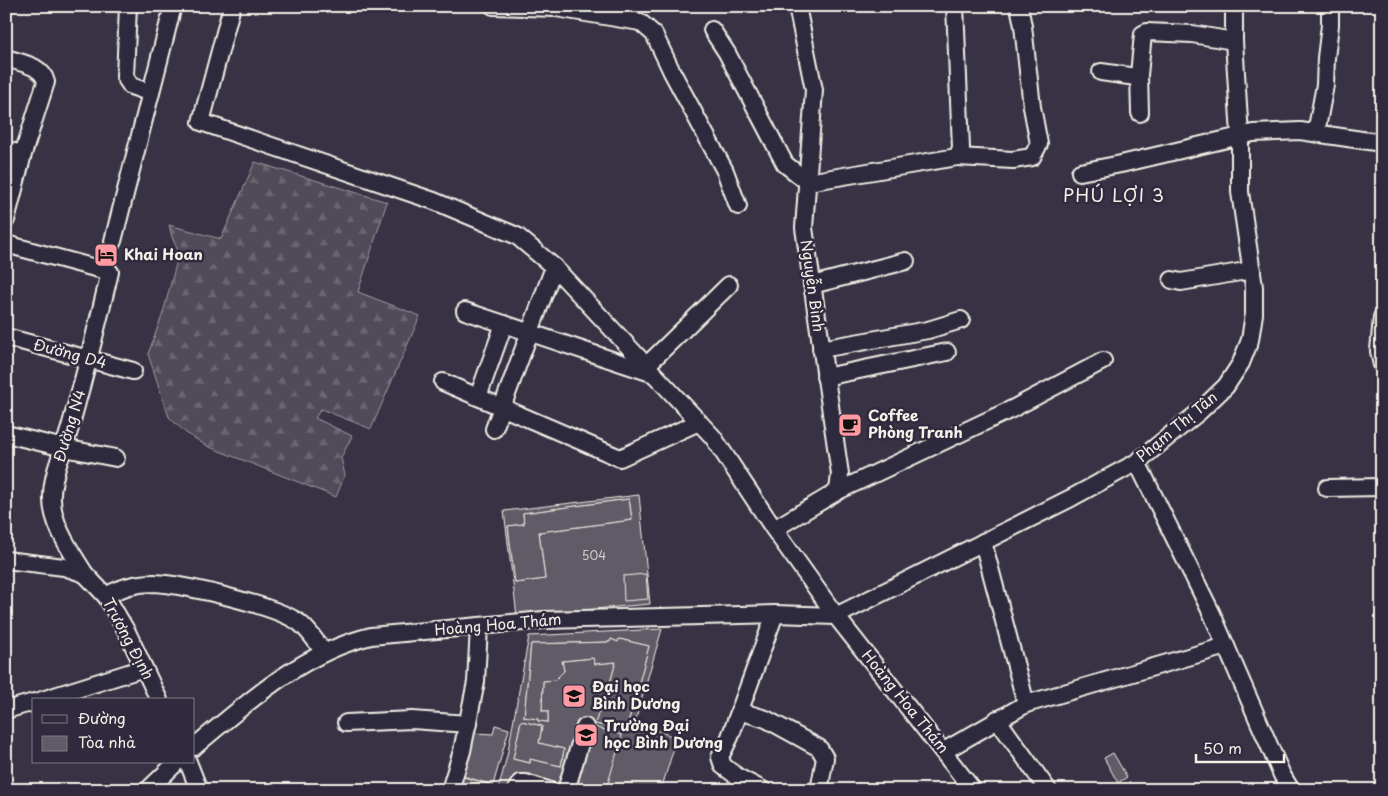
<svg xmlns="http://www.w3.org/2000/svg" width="1388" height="796" viewBox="0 0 1388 796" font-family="'Playpen Sans',sans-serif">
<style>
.forest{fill:url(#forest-firs);stroke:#a29ea0}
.building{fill:#5f5c67;stroke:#f4f1e8;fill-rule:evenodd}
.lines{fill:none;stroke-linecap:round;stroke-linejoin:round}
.minor-casing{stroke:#f4f1e8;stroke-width:20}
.minor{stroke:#2f2a3d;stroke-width:16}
.labels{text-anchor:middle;stroke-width:5;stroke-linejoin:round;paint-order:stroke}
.number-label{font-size:12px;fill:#cfccc8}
.poi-label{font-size:15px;font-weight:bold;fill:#f4f1e8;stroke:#2f2a3d;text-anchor:start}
.street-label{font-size:15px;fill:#f4f1e8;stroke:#2f2a3d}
.quarter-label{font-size:18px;letter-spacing:1px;fill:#f4f1e8;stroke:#2f2a3d}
</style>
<defs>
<pattern id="forest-firs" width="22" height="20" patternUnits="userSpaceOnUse" patternTransform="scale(1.25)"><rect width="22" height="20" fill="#504b59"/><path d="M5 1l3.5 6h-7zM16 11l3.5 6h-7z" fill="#6a6571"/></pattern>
</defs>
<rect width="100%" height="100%" fill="#373244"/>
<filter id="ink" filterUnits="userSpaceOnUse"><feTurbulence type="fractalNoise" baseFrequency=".02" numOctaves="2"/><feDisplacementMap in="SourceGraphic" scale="10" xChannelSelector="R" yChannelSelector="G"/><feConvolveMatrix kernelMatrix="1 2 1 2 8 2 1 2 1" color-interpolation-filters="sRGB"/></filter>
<g filter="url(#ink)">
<path class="forest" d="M255 162 387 202 358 292 420 316 371 429 321 409 315 418 352 436 341 458 345 475 336 497 207 446 186 433 169 417 148 354 163 313 179 253 172 237 169 225 221 239Z"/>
<g class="building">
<path d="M639 495 650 604 517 616 504 511ZM629 499 632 520 539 532 545 579 515 583 508 526 524 524 523 513Z"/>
<path d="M629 499 632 520 539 532 545 579 515 583 508 526 524 524 523 513Z"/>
<path d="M646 574 648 599 624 601 623 576Z"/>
<path d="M662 629 635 722 677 738 661 790H498L507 756 529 636ZM611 639 618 642 619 639 649 646 626 730 595 724 599 711H602L616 662 595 664 593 658 562 661 564 671 555 680 543 681 542 711H548V722L538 721V719L524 717 531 644 610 642ZM521 721 542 726 539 743 564 749 561 766 530 759V763L513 759Z"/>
<path d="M611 639 618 642 619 639 649 646 626 730 595 724 599 711H602L616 662 595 664 593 658 562 661 564 671 555 680 543 681 542 711H548V722L538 721V719L524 717 531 644 610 642Z"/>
<path d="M521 721 542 726 539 743 564 749 561 766 530 759V763L513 759Z"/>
<path d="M495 725 509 729 493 785 463 776 474 733 493 734Z"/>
<path d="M594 727 622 735 606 790H576Z"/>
<path d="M1113 753 1127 777 1118 783 1104 758Z"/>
<path d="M456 775 493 785 492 790H452Z"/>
</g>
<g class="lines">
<g class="minor-casing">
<g id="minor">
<path d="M128 6 125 77 131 86 151 93"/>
<path d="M232 6 201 122 434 201 517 236 554 267 713 437 774 529 836 616 973 790"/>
<path d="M493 6 556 8 640 22 654 34 672 72 725 171 738 206"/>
<path d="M712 30 727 53 785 164 808 182 957 157 961 148 955 6"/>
<path d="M6 58C21 63 42 65 46 82L23 154 6 220"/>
<path d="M1101 72 1136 77 1139 75 1143 34 1147 32 1192 34 1234 41"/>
<path d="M1139 75 1140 113"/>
<path d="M1316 133 1325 85 1326 58 1330 25V6"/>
<path d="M6 150 23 154"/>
<path d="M957 157 1013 160 1032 157 1039 144 1032 107 1023 26 1019 6"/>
<path d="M1080 172 1121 164 1253 133 1300 131 1382 143"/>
<path d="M113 241 173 6"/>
<path d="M6 244 110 272C98 323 85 374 71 424 65 447 53 471 52 494 50 523 71 551 85 574"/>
<path d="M1172 280 1181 282 1252 270"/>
<path d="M812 285 906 261"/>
<path d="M465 311 651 373"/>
<path d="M1382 317 1379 351 1382 365"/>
<path d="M6 337 133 371"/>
<path d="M821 349 928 330 961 320"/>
<path d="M646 366 729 285"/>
<path d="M825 377 947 352"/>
<path d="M443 382 620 458 699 422"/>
<path d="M478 397 504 324"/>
<path d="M494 429 554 267"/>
<path d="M6 434 64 448 116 458"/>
<path d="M1137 462 1212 614 1282 775 1291 790"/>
<path d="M1327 488 1382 487"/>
<path d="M838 491 1012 409 1103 361"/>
<path d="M774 529 838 491 840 474 804 228 814 90 797 6"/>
<path d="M983 542 1026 704"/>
<path d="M6 560 64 567 85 574 106 596 127 632 159 700"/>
<path d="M106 596C121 587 136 583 154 583 182 584 283 607 302 625 310 632 317 643 324 652"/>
<path d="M42 700 144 668"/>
<path d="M6 710 34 702"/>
<path d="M739 711 766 719 819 748 825 758 820 785 817 790"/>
<path d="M997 719 1048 790"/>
<path d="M346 723 412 720 468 724"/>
<path d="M194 747C248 702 301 653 371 636L544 620 775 614 836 616 1071 498 1137 462 1199 412 1226 386 1241 363 1250 340 1254 314V287L1240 192V136L1234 41V6"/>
<path d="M944 751 1026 704 1226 646"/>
<path d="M188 762 199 790"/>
<path d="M148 790 177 762"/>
<path d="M450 790 462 751 476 682 479 627"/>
<path d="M516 790 520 783H526L548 790"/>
<path d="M566 790 585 727"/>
<path d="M763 790 738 777 723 766 720 757 730 737 775 614"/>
</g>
</g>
<use href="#minor" class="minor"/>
</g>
</g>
<defs>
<g id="hotel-square" transform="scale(1.25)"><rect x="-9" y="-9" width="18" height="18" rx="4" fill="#ff9aa2" stroke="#2f2a3d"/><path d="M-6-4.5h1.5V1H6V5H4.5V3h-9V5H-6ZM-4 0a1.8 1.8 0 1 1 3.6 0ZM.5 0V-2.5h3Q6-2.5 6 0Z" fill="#111"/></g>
<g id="cafe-square" transform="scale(1.25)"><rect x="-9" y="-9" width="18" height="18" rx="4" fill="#ff9aa2" stroke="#2f2a3d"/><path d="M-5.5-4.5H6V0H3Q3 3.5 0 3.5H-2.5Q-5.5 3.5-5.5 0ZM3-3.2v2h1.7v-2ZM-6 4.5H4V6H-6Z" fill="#111"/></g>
<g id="university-square" transform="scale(1.25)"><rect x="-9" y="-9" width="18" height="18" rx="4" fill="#ff9aa2" stroke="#2f2a3d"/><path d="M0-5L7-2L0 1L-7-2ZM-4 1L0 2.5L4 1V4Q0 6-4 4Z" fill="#111"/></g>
</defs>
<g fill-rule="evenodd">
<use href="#hotel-square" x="106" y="255"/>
<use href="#cafe-square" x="850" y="425"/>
<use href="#university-square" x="574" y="696"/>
<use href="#university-square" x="586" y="735"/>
</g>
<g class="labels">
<g class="number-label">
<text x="594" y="560">504</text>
</g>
<g class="poi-label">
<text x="124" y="260">Khai Hoan</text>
<text x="868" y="421">Coffee<tspan x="868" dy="17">Phòng Tranh</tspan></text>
<text x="592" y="692">Đại học<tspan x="592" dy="17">Bình Dương</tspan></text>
<text x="604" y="731">Trường Đại<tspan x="604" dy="17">học Bình Dương</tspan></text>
</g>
<g class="street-label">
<text transform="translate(812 286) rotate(82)" y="5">Nguyễn Bình</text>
<text transform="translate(70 354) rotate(15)" y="5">Đường D4</text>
<text transform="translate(70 426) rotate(-73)" y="5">Đường N4</text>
<text transform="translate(1177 427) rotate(-40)" y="5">Phạm Thị Tân</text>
<text transform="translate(498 625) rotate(-5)" y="5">Hoàng Hoa Thám</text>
<text transform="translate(128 639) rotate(62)" y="5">Trương Định</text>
<text transform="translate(905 702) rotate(51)" y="5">Hoàng Hoa Thám</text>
</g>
<g class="quarter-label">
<text x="1114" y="202">PHÚ LỢI 3</text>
</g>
</g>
<rect width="1388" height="796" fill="none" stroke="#2f2a3d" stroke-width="25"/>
<rect x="12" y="12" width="1363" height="771" fill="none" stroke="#f4f1e8" stroke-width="2" filter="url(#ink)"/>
<rect x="32" y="698" width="162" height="65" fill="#2f2a3d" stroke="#7e7a81"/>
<rect x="42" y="715" width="25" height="8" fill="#2f2a3d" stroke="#7e7a81"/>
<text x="78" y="724" font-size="15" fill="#f4f1e8">Đường</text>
<rect x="42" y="736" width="25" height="15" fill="#5f5c67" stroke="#7e7a81"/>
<text x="78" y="748" font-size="15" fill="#f4f1e8">Tòa nhà</text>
<path d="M1196 754v8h88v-8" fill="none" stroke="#f4f1e8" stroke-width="2.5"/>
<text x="1203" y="754" font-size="15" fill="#f4f1e8" stroke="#2f2a3d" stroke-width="4" paint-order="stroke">50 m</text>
</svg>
